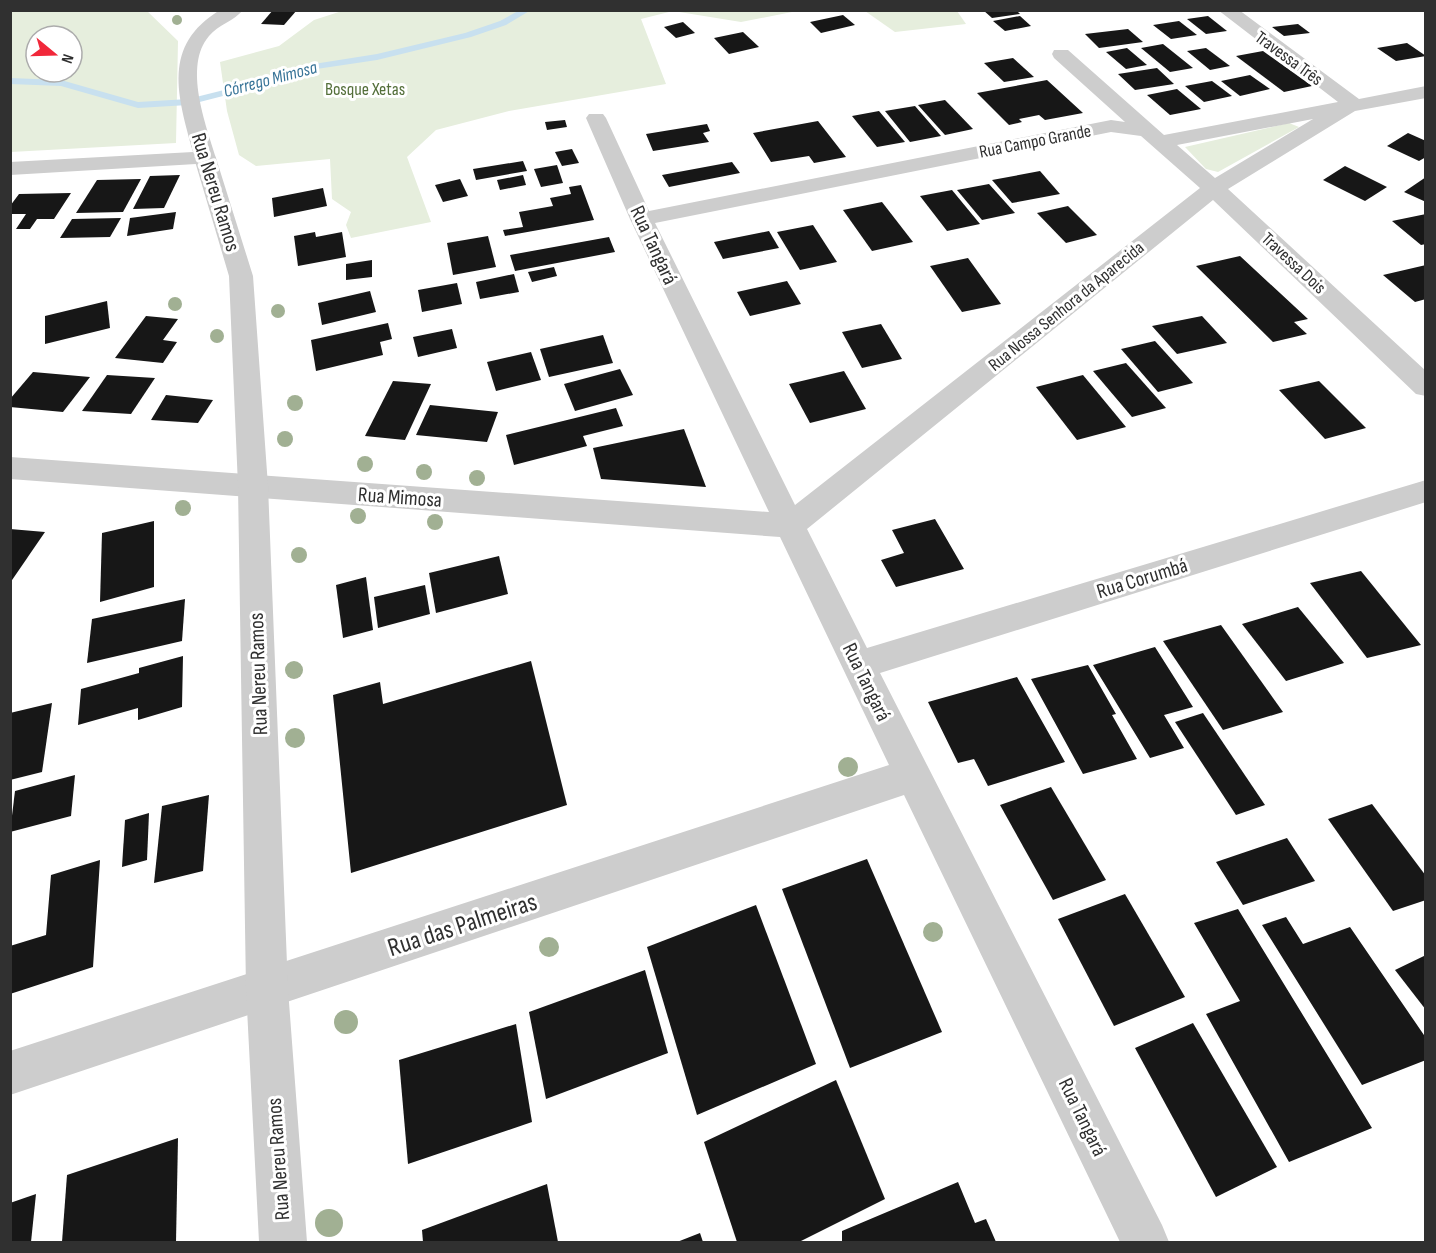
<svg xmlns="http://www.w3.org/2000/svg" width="1436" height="1253" viewBox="0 0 1436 1253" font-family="'Sofia Sans Condensed',sans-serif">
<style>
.green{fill:#e6eedd;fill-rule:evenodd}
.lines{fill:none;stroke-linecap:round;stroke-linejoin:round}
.stream{fill:#c8e0ef;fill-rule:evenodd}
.building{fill:#171717}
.minor{fill:#cdcdcd;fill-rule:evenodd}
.tertiary{fill:#cdcdcd;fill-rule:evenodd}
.tree{fill:#a1b093}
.labels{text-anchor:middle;stroke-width:6;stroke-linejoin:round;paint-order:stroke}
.far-street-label{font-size:18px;fill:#303030;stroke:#fff}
.far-water-label{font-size:18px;font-style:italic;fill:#387498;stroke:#fff}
.far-park-label{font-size:18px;fill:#546f3a;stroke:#fff}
.street-label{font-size:21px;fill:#303030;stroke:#fff}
.near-street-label{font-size:26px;fill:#303030;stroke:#fff}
</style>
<rect width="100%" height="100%" fill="#fff"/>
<g class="green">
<path d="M11 10 147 11 178 41 176 143 11 152ZM36 36H72V72H36Z"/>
<path d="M342 11V10L797 11 741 22 673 11 641 19 666 84 509 111 436 130 407 157 431 222 351 238 346 225 351 212 332 199 330 159 256 166 239 155 227 111 220 62 279 46 314 20Z"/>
<path d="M865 11H957L966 24 895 32Z"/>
<path d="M1289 123 1299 127 1218 172 1206 169 1185 147Z"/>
</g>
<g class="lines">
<path class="stream" d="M520 10H531L506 25 471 37 377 60 303 71 274 83 188 105 138 108 61 86 10 84V78L61 80 138 102 188 99 268 79 301 66 377 54 465 33 500 21Z"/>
</g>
<g class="building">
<path d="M273 10H297L284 25 261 24Z"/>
<path d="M983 10H1016L1020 14 992 18Z"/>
<path d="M843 15 855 25 821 33 810 22Z"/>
<path d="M1020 16 1031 26 1005 31 993 21Z"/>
<path d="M1208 16 1227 31 1206 34 1187 19Z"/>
<path d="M1179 21 1197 35 1171 39 1153 25Z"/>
<path d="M683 22 695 33 676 38 664 27Z"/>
<path d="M1298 24 1310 33 1284 36 1272 27Z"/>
<path d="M1128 29 1143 42 1099 48 1085 34Z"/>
<path d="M743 32 759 47 729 54 714 38Z"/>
<path d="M1407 43 1426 56 1396 61 1377 48Z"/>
<path d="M1163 44 1193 68 1170 72 1141 48Z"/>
<path d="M1127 48 1147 65 1126 69 1106 52Z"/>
<path d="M1206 48 1230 66 1210 70 1187 51Z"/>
<path d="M1263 51 1312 86 1284 92 1236 56Z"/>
<path d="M1013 58 1034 77 1004 82 984 63Z"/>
<path d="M1157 68 1174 84 1135 90 1118 74Z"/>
<path d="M1250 75 1270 89 1240 96 1221 81Z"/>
<path d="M1047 80 1083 113 1045 120 1039 115 1019 119 1022 122 1009 125 977 93Z"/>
<path d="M1212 81 1232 96 1204 102 1185 86Z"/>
<path d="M1177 89 1201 109 1170 115 1147 95Z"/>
<path d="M945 100 973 129 945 135 918 105Z"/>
<path d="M915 106 941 136 910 142 885 111Z"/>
<path d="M879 111 905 142 877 147 852 116Z"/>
<path d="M565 120 567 127 547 130 545 122Z"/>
<path d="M818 121 846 157 814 163 809 156 771 162 753 133Z"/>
<path d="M707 124 710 131 703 133 709 142 653 151 646 134Z"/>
<path d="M1408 133 1426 141V157L1419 161 1387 146Z"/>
<path d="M572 149 579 163 562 166 555 152Z"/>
<path d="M523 161 527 171 476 180 473 169Z"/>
<path d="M732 162 740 173 669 187 662 175Z"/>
<path d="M557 165 563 183 541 187 534 169Z"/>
<path d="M1345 166 1387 187 1365 201 1323 180Z"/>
<path d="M1040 171 1060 194 1012 203 992 180Z"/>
<path d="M180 175 164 208 133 209 150 176Z"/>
<path d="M523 175 526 185 500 190 497 180Z"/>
<path d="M1426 177V202L1404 192Z"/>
<path d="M141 179 123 212 76 213 97 180Z"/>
<path d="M460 179 468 196 443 202 435 185Z"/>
<path d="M989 184 1015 213 982 220 957 190Z"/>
<path d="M581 185 594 220 505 236 503 230 523 227 519 212 553 206 550 198 571 194 569 187Z"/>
<path d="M323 188 327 206 274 217 272 198Z"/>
<path d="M952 190 980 224 947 231 920 196Z"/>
<path d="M71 193 54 219H37L30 229H16L26 214H10V206L19 194Z"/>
<path d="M882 202 913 242 872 251 843 210Z"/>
<path d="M1068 206 1097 235 1066 243 1037 213Z"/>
<path d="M176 212 173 229 127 236 130 218Z"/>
<path d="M1426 214V244L1421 245 1392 221Z"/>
<path d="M121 218 110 237 60 238 72 219Z"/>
<path d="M813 225 837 262 800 270 777 232Z"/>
<path d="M769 231 779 248 723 259 714 242Z"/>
<path d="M315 232 316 237 342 232 346 257 298 266 294 236Z"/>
<path d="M488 236 496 267 453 275 447 243Z"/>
<path d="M609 237 615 252 515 271 510 255Z"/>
<path d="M1240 256 1308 319 1294 322 1307 334 1273 342 1196 266Z"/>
<path d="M968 258 1001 304 962 312 930 266Z"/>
<path d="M372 260V277L346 280V264Z"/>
<path d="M1426 265V299L1415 302 1383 275Z"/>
<path d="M554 267 557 276 532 282 528 272Z"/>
<path d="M514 274 519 292 480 299 476 282Z"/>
<path d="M787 281 801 304 750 316 737 292Z"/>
<path d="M457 283 462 304 422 312 418 290Z"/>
<path d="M370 291 376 312 322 325 318 303Z"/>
<path d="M107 301 110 328 45 344V316Z"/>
<path d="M146 316 178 319 163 340 177 342 163 363 115 358Z"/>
<path d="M1202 316 1227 343 1177 354 1152 326Z"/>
<path d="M388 323 392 339 380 342 383 355 316 371 311 340Z"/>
<path d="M881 324 902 359 862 368 842 332Z"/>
<path d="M452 329 457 348 418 357 413 337Z"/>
<path d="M603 335 613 363 549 377 540 349Z"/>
<path d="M1155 341 1193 383 1158 392 1121 349Z"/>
<path d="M531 352 541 380 496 391 487 362Z"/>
<path d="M1126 363 1166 408 1132 417 1093 371Z"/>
<path d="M620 369 633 395 575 411 564 384Z"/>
<path d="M844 371 866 409 810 423 789 384Z"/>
<path d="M33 372 90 377 63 412 10 407V399Z"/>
<path d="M107 375 155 378 131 414 82 411Z"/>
<path d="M1083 375 1126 427 1077 440 1036 387Z"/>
<path d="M393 381 431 384 405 440 365 436Z"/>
<path d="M1319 381 1366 428 1325 439 1279 390Z"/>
<path d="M166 395 213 400 198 423 151 420Z"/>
<path d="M430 405 498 412 487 442 416 435Z"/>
<path d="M616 408 623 426 583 436 587 446 514 465 506 435Z"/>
<path d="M684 429 706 487 601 479 593 448Z"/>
<path d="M935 519 964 569 896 587 881 560 904 553 892 530Z"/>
<path d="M154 521V587L100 602 102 533Z"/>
<path d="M10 529 45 532 10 583Z"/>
<path d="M499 556 508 594 436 613 429 573Z"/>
<path d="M1361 571 1421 645 1367 658 1310 583Z"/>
<path d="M366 577 373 630 343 638 336 585Z"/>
<path d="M425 585 430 614 378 628 374 597Z"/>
<path d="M185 599 182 641 87 663 92 619Z"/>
<path d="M1298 607 1344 663 1286 681 1242 624Z"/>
<path d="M1221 625 1283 712 1223 730 1163 641Z"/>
<path d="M1155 647 1193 707 1164 715 1184 748 1150 758 1093 665Z"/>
<path d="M183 656 182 707 138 720V708L78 725 81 689 139 673V668Z"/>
<path d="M531 661 567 805 351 873 333 695 380 682 383 704Z"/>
<path d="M1088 665 1116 714 1112 715 1137 759 1083 774 1031 679Z"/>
<path d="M1017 677 1065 762 988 786 974 759 958 763 928 702Z"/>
<path d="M52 703 42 772 10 780V713Z"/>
<path d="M1203 713 1265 805 1236 815 1175 722Z"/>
<path d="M75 775 71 816 10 832 15 791Z"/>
<path d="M1051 787 1106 880 1053 900 1000 805Z"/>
<path d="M209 795 203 871 154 883 162 806Z"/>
<path d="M1372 804 1426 876V900L1393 911 1328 819Z"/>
<path d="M149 813 147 860 122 867 125 820Z"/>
<path d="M1287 838 1315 881 1243 905 1216 862Z"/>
<path d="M867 859 942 1032 850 1068 782 889Z"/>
<path d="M100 860 93 967 10 994V946L46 935 51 875Z"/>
<path d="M1125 894 1185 997 1114 1026 1058 919Z"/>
<path d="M756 905 816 1064 697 1115 647 947Z"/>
<path d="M1238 909 1372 1128 1289 1162 1206 1014 1240 1001 1194 923Z"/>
<path d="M1286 917 1303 944 1350 927 1426 1038V1060L1362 1085 1262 925Z"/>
<path d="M1426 955V1010L1395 970Z"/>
<path d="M645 970 668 1053 546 1099 529 1012Z"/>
<path d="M1193 1023 1277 1167 1216 1197 1135 1048Z"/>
<path d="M516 1024 532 1122 408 1164 399 1060Z"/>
<path d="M836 1080 885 1199 799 1242H737L704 1142Z"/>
<path d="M178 1138 176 1242H62L67 1175Z"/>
<path d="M958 1182 975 1223 986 1219 996 1242H842V1231Z"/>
<path d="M547 1184 558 1242H423L422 1230Z"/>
<path d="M36 1194 31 1242H10V1203Z"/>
<path d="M700 1233 703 1242H677Z"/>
</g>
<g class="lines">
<g class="minor">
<path d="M220 10H243C234 21 218 25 209 36 183 66 206 125 216 158L213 163 10 175V162L193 152C178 96 161 46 220 10Z"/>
<path d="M1218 10H1239L1359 99 1426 86V98L1355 111 1228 189 1426 371V396L1416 394 1213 200 807 529 867 648 1426 480V502L880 673 1162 1225 1169 1242H1120L904 795 10 1095V1051L889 765 780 537 10 479V457L769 512 630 219 586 118 589 114H603L606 118 649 211 1111 120 1125 122 1054 58 1052 54 1054 50H1068L1164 135 1338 102ZM1313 119 1215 178 1177 145ZM1111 132 1141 136 1200 188 795 505 655 223Z"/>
</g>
<path class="tertiary" d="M205 152 213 153 216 158 253 276 268 486 288 989 307 1242H259L246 989 238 486 229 276 194 158 197 153Z"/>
</g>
<g class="tree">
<circle cx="177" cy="20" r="5"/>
<circle cx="175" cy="304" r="7"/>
<circle cx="278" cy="311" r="7"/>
<circle cx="217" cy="336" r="7"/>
<circle cx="295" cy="403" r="8"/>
<circle cx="285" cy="439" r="8"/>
<circle cx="365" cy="464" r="8"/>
<circle cx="424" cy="472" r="8"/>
<circle cx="477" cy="478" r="8"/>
<circle cx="183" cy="508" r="8"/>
<circle cx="358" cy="516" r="8"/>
<circle cx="435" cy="522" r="8"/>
<circle cx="299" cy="555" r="8"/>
<circle cx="294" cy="670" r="9"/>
<circle cx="295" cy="738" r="10"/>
<circle cx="848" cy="767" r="10"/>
<circle cx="933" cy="932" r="10"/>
<circle cx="549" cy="947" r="10"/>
<circle cx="346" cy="1022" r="12"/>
<circle cx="329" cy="1223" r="14"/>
</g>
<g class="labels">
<g class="far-street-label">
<text transform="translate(1289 58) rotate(36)" y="6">Travessa Três</text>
<text transform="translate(1035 141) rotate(-11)" y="6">Rua Campo Grande</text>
<text transform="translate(1294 263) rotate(43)" y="6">Travessa Dois</text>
<text transform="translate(1066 306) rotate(-39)" y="6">Rua Nossa Senhora da Aparecida</text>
</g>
<g class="far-water-label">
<text transform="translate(270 79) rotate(-15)" y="6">Córrego Mimosa</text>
</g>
<g class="far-park-label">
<text x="365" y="95">Bosque Xetas</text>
</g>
<g class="street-label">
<text transform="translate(216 192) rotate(73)" y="7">Rua Nereu Ramos</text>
<text transform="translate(654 245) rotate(65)" y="7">Rua Tangará</text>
<text transform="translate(400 497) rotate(4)" y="7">Rua Mimosa</text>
<text transform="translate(1142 578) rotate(-17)" y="7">Rua Corumbá</text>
<text transform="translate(258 674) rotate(-92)" y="7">Rua Nereu Ramos</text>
<text transform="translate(867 682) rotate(64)" y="7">Rua Tangará</text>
<text transform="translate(1083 1117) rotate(64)" y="7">Rua Tangará</text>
<text transform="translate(278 1159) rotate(-94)" y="7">Rua Nereu Ramos</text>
</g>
<g class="near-street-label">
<text transform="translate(462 924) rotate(-18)" y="9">Rua das Palmeiras</text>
</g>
</g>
<rect width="1436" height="1253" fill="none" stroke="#303030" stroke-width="24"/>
<g transform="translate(54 54) rotate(109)"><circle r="28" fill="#ffffff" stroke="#acacac" stroke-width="1.5"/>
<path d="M0-4.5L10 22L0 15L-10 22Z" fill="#f1283a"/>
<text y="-9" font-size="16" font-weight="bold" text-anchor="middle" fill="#303030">N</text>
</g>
</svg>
